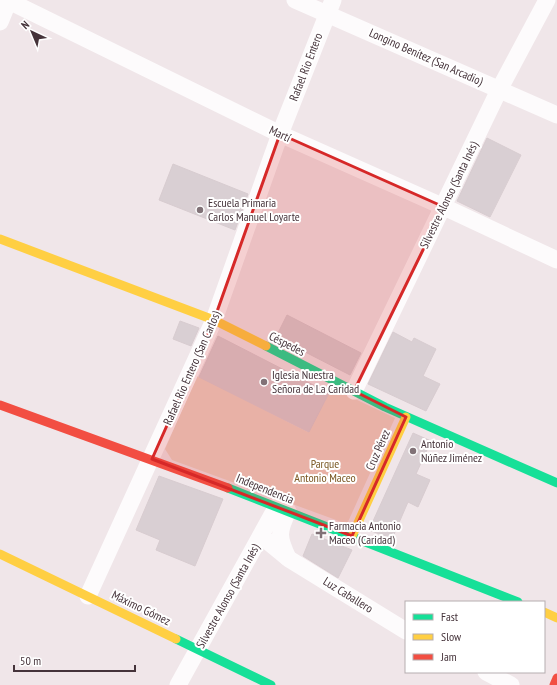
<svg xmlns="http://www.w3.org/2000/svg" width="557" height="685" viewBox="0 0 557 685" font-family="'PT Sans Narrow',sans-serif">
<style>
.green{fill:#edd4c6}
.building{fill:#d9cfd3;stroke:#d8ccd0}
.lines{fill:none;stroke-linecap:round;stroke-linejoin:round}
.street{stroke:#fdfbfc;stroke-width:17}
.fast{stroke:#16e098;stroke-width:9}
.slow{stroke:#ffcf43;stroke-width:9}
.jam{stroke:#f24e42;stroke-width:9}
.marked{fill:#d62828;fill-opacity:0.2;stroke:#d62828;stroke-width:3;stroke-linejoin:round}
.poi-dot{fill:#817277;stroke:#fff;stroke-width:1.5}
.labels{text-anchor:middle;stroke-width:4;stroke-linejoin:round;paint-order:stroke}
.street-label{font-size:12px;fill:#45333a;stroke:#fff}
.poi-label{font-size:12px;fill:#45333a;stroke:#fff;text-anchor:start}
.park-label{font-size:12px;fill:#7a5823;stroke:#fff}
</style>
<rect width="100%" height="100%" fill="#f0e6e9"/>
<path class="green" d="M197 376 308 432 332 388 395 418 347 524 172 460 165 449Z"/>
<g class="building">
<path d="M487 138 521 155 490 217 457 201Z"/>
<path d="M173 164 248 194 235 230 159 200Z"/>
<path d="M287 315 361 353 350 375 276 337Z"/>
<path d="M180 321 199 328 191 346 173 339Z"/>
<path d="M393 332 412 342 414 338 436 349 423 376 440 384 426 411 368 384Z"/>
<path d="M218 336 329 393 309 432 199 377Z"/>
<path d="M413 433 431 441 416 474 430 480 418 507 408 502 392 539 369 530Z"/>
<path d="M159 476 223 499 195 566 156 550 160 540 136 530Z"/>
<path d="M312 534 352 550 338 578 303 556Z"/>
</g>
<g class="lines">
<g class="street">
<path d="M7 0 280 134 444 207 557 260"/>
<path d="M295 0 557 115"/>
<path d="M0 22 9 0"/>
<path d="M354 391 499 90 547 0"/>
<path d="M288 511C278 532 278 537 288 558"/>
<path d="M261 536 289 559 406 631"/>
<path d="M88 596 214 320 280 134 333 0"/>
<path d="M486 672 511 685"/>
<path d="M178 685 277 506"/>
</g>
<g class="fast">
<path d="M266 346 385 407 557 483"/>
<path d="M228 488 518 602"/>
<path d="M176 639 271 685"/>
</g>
<g class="slow">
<path d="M0 239 214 320 266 346"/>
<path d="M352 536 406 417"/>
<path d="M0 554 176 639"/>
<path d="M544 612 557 618"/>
</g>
<g class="jam">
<path d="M0 405 228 488"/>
<path d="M554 685 557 678"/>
</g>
</g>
<path class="marked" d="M280 134 444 207 354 391 406 417 352 536 152 459 214 320Z"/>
<g class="poi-dot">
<circle cx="200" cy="210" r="4"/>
<circle cx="264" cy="382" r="4"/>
<circle cx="413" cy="451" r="4"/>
<path d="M319 527h4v4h4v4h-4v4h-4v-4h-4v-4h4z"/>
</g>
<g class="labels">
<g class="street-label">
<text transform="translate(426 57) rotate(24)" y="4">Longino Benítez (San Arcadio)</text>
<text transform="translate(306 67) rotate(-69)" y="4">Rafael Rio Entero</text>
<text transform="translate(280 134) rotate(25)" y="4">Martí</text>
<text transform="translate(449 195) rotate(-64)" y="4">Silvestre Alonso (Santa Inés)</text>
<text transform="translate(287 344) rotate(27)" y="4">Céspedes</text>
<text transform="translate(192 368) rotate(-66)" y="4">Rafael Rio Entero (San Carlos)</text>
<text transform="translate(378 450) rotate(-66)" y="4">Cruz Pérez</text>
<text transform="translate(265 489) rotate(22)" y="4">Independencia</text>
<text transform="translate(348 595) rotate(32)" y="4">Luz Caballero</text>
<text transform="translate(228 596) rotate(-61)" y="4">Silvestre Alonso (Santa Inés)</text>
<text transform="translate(141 608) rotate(26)" y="4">Máximo Gómez</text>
</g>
<g class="poi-label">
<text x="208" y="207">Escuela Primaria<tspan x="208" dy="14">Carlos Manuel Loyarte</tspan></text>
<text x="272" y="379">Iglesia Nuestra<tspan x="272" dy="14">Señora de La Caridad</tspan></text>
<text x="421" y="448">Antonio<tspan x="421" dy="14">Núñez Jiménez</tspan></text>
<text x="329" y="530">Farmacia Antonio<tspan x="329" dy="14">Maceo (Caridad)</tspan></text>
</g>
<g class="park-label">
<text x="325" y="468">Parque<tspan x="325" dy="14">Antonio Maceo</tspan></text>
</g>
</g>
<rect x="405" y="601" width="140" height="72" fill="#ffffff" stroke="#b5adb0"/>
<rect x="413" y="614" width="20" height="6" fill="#16e098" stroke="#b5adb0"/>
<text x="441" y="621" font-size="12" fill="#45333a">Fast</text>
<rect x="413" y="634" width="20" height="6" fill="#ffcf43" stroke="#b5adb0"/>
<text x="441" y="641" font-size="12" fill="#45333a">Slow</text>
<rect x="413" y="654" width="20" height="6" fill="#f24e42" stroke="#b5adb0"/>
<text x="441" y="661" font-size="12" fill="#45333a">Jam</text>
<g transform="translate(32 32) rotate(316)" stroke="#ffffff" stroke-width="3" paint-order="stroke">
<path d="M0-3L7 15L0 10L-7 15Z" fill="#45333a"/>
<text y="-6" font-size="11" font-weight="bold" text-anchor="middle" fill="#45333a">N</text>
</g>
<path d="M14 665v6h121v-6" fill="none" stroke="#45333a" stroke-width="2"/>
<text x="20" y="665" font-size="12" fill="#45333a" stroke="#ffffff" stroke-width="3" paint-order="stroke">50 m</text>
</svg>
